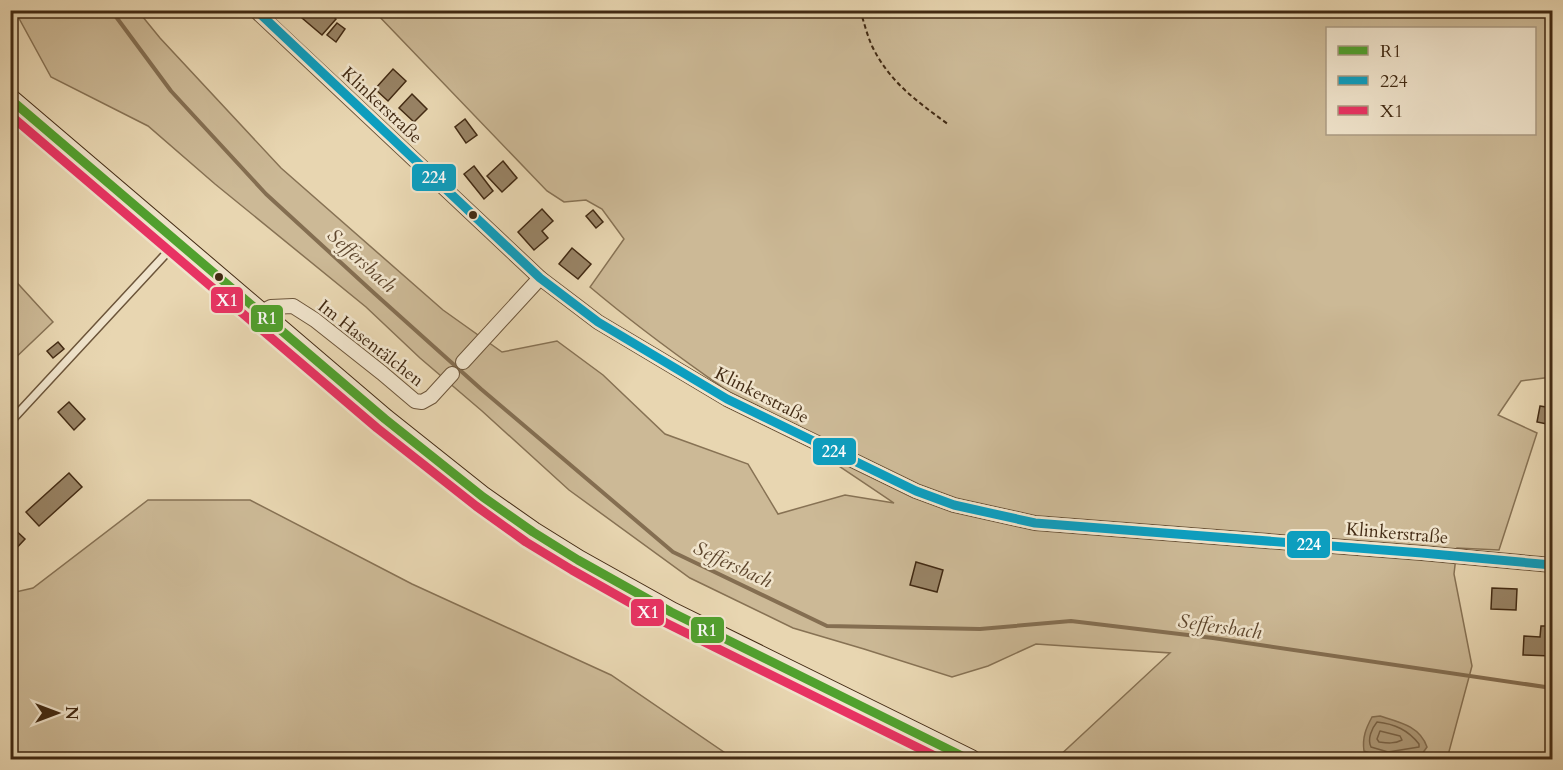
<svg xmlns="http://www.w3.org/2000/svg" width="1563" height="770" viewBox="0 0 1563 770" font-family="Cardo,serif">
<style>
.green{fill:#ccb996;stroke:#877254;stroke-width:1.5;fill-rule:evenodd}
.water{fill:#b09c7b;stroke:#846e51;stroke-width:1.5}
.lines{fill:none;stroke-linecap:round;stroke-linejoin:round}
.shore{stroke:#796347;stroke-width:1.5}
.stream{stroke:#846e51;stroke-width:4}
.building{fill:#988365;stroke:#422a13;stroke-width:1.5}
.service-casing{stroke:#6c553a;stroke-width:10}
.minor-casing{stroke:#6c553a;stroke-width:16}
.secondary-casing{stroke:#422a13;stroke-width:22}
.path{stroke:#422a13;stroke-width:2;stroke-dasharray:4.5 3;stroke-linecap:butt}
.service{stroke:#f0e4cc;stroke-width:7}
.minor{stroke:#f0e4cc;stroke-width:14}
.secondary{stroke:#f0e4cc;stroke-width:20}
.bus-1-casing{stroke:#f0e4cc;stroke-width:14}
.bus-2-casing{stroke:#f0e4cc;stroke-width:14}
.bus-3-casing{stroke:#f0e4cc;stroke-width:14}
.bus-1{stroke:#50a12e;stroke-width:9}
.bus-2{stroke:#0d9ebf;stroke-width:9}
.bus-3{stroke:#e83363;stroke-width:9}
.bus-dot{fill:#422a13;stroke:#f0e4cc;stroke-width:2}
.labels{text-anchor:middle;stroke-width:5;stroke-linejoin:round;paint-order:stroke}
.street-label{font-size:18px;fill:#422a13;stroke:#f0e4cc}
.water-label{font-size:20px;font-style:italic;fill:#5e462d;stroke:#f0e4cc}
.line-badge{stroke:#f0e4cc;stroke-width:2}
.badge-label{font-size:16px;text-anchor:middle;font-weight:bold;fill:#fff}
</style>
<rect width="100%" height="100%" fill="#e8d6b1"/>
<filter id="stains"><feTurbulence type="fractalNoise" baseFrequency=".00333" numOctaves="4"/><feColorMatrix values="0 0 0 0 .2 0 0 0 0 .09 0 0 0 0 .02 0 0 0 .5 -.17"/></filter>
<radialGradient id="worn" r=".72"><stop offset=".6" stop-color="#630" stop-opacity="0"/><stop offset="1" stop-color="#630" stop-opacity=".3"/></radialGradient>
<g class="green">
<path d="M15 11H138L160 38 281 168 443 310 502 352 557 341 603 375 665 434 748 464 778 514 845 495 894 503C791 433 685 367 590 287L624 239 602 209 586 200 564 202 547 191 374 11H1552V377L1521 381 1498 415 1537 433 1499 550 1457 548 1454 574 1472 666 1447 759H1056L1170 653 1036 644 988 666 952 677 864 649 793 628 690 578 569 490 482 411 420 358 366 307 215 184 148 126 51 77ZM1328 28H1534V134H1328Z"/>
<path d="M10 275 53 322 11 362H10Z"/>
<path d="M148 500H250L412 584 611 675 734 759H11V593L33 588Z"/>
</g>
<path class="water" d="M1380 716C1399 722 1420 726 1427 747L1422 754C1402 756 1383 759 1364 751 1362 738 1366 728 1372 717Z"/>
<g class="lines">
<g class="shore">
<path d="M1377 722C1395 724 1408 730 1419 744V747L1388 752 1371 747C1367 739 1372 728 1377 722Z"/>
<path d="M1380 731 1400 736 1402 740C1395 744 1387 743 1379 742L1377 739Z"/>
</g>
<path class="stream" d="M111 10 171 91 266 194 374 293 481 389 673 552 827 626 980 629 1071 621 1213 638 1552 688"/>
</g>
<g class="building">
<path d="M296 10H326L336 19 322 35 295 12Z"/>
<path d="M337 23 345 29 336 42 327 35Z"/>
<path d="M393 69 406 81 388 101 375 89Z"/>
<path d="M412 94 427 109 414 122 399 108Z"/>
<path d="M465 119 477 135 466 143 455 127Z"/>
<path d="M503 161 517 178 502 192 487 176Z"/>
<path d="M474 166 493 191 484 199 464 174Z"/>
<path d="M542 209 553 221 542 231 548 238 534 250 518 232Z"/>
<path d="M593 210 603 222 596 228 586 216Z"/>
<path d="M572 248 591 264 578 279 559 264Z"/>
<path d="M58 342 64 349 53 358 47 351Z"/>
<path d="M69 402 85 419 74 430 58 412Z"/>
<path d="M1540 406 1552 408V425L1537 422Z"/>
<path d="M69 473 82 487 39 526 26 512Z"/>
<path d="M10 525 25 539 10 555Z"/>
<path d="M1552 525V543L1547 541Z"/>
<path d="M916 562 943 570 937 592 910 585Z"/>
<path d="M1492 588 1517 589 1516 610 1491 609Z"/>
<path d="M1541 626H1552V656L1523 655 1524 636 1540 637Z"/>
</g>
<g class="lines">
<g class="service-casing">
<path id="service" d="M10 422 175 244"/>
</g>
<g class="minor-casing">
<g id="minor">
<path d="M255 10 540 278 598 322 727 399 916 491 954 505 1035 523 1422 553 1552 565"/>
<path d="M261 312 271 307 293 306 315 320 382 373 415 401 422 402 431 397 452 374"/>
<path d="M463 362 540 278"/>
</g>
</g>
<g class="secondary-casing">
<path id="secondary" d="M10 99 385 419 483 497 533 532 578 560 671 612 971 760"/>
</g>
<path class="path" d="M860 10C864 22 867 35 872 46 890 83 917 101 949 125"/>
<use href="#service" class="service"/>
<use href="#minor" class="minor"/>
<use href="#secondary" class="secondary"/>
<g class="bus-1-casing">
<path id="bus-1" d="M10 99 385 419 483 497 533 532 578 560 671 612 970 760"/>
</g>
<g class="bus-2-casing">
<path id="bus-2" d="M256 10 540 278 598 322 727 399 916 491 954 505 1035 523 1422 553 1552 565"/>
</g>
<g class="bus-3-casing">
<path id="bus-3" d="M10 115 377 428 476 506 526 542 572 570 666 623 943 760"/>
</g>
<use href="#bus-1" class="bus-1"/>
<use href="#bus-2" class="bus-2"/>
<use href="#bus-3" class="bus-3"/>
</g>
<g class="bus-dot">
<circle cx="473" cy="215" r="5"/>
<circle cx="219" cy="277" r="5"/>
</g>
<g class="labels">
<g class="street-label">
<text transform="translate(382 105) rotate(43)" y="6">Klinkerstraße</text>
<text transform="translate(371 343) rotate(38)" y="6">Im Hasentälchen</text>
<text transform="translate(762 395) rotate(27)" y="6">Klinkerstraße</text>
<text transform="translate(1397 533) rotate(5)" y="6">Klinkerstraße</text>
</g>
<g class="water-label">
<text transform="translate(362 260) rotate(42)" y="7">Seffersbach</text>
<text transform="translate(733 564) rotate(25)" y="7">Seffersbach</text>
<text transform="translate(1220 626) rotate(8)" y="7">Seffersbach</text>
</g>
</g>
<g class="line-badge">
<rect x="411" y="163" width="46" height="29" rx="6" fill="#0d9ebf"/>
<rect x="210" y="286" width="34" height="28" rx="6" fill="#e83363"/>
<rect x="250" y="304" width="34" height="29" rx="6" fill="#50a12e"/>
<rect x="812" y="437" width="45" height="29" rx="6" fill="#0d9ebf"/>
<rect x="1286" y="530" width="45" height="29" rx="6" fill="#0d9ebf"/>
<rect x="630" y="598" width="35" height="29" rx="6" fill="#e83363"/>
<rect x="690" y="616" width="35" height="28" rx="6" fill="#50a12e"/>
</g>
<g class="badge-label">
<text x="434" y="183">224</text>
<text x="227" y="306">X1</text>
<text x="267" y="324">R1</text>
<text x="834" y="457">224</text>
<text x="1309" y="550">224</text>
<text x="648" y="618">X1</text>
<text x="707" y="636">R1</text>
</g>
<rect width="1563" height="770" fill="none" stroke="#e8d6b1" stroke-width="36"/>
<rect x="12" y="12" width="1539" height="746" fill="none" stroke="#422a13" stroke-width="3"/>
<rect x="18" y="18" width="1527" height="734" fill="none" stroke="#422a13" stroke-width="1.5"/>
<rect x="1326" y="27" width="210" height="108" fill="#f0e4cc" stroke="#aa9a82" stroke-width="1.5"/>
<rect x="1338" y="46" width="30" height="9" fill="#50a12e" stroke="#aa9a82" stroke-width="1.5"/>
<text x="1380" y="57" font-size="18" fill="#422a13">R1</text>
<rect x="1338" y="76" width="30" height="9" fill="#0d9ebf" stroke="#aa9a82" stroke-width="1.5"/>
<text x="1380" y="87" font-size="18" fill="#422a13">224</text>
<rect x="1338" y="106" width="30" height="9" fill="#e83363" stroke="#aa9a82" stroke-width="1.5"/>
<text x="1380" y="117" font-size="18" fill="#422a13">X1</text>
<g transform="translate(57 713) rotate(90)" stroke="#f0e4cc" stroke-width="4.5" paint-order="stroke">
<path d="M0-4.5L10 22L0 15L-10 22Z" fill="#422a13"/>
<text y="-9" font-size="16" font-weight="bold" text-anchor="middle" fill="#422a13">N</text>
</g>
<rect width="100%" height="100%" filter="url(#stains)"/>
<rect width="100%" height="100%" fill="url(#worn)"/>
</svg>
